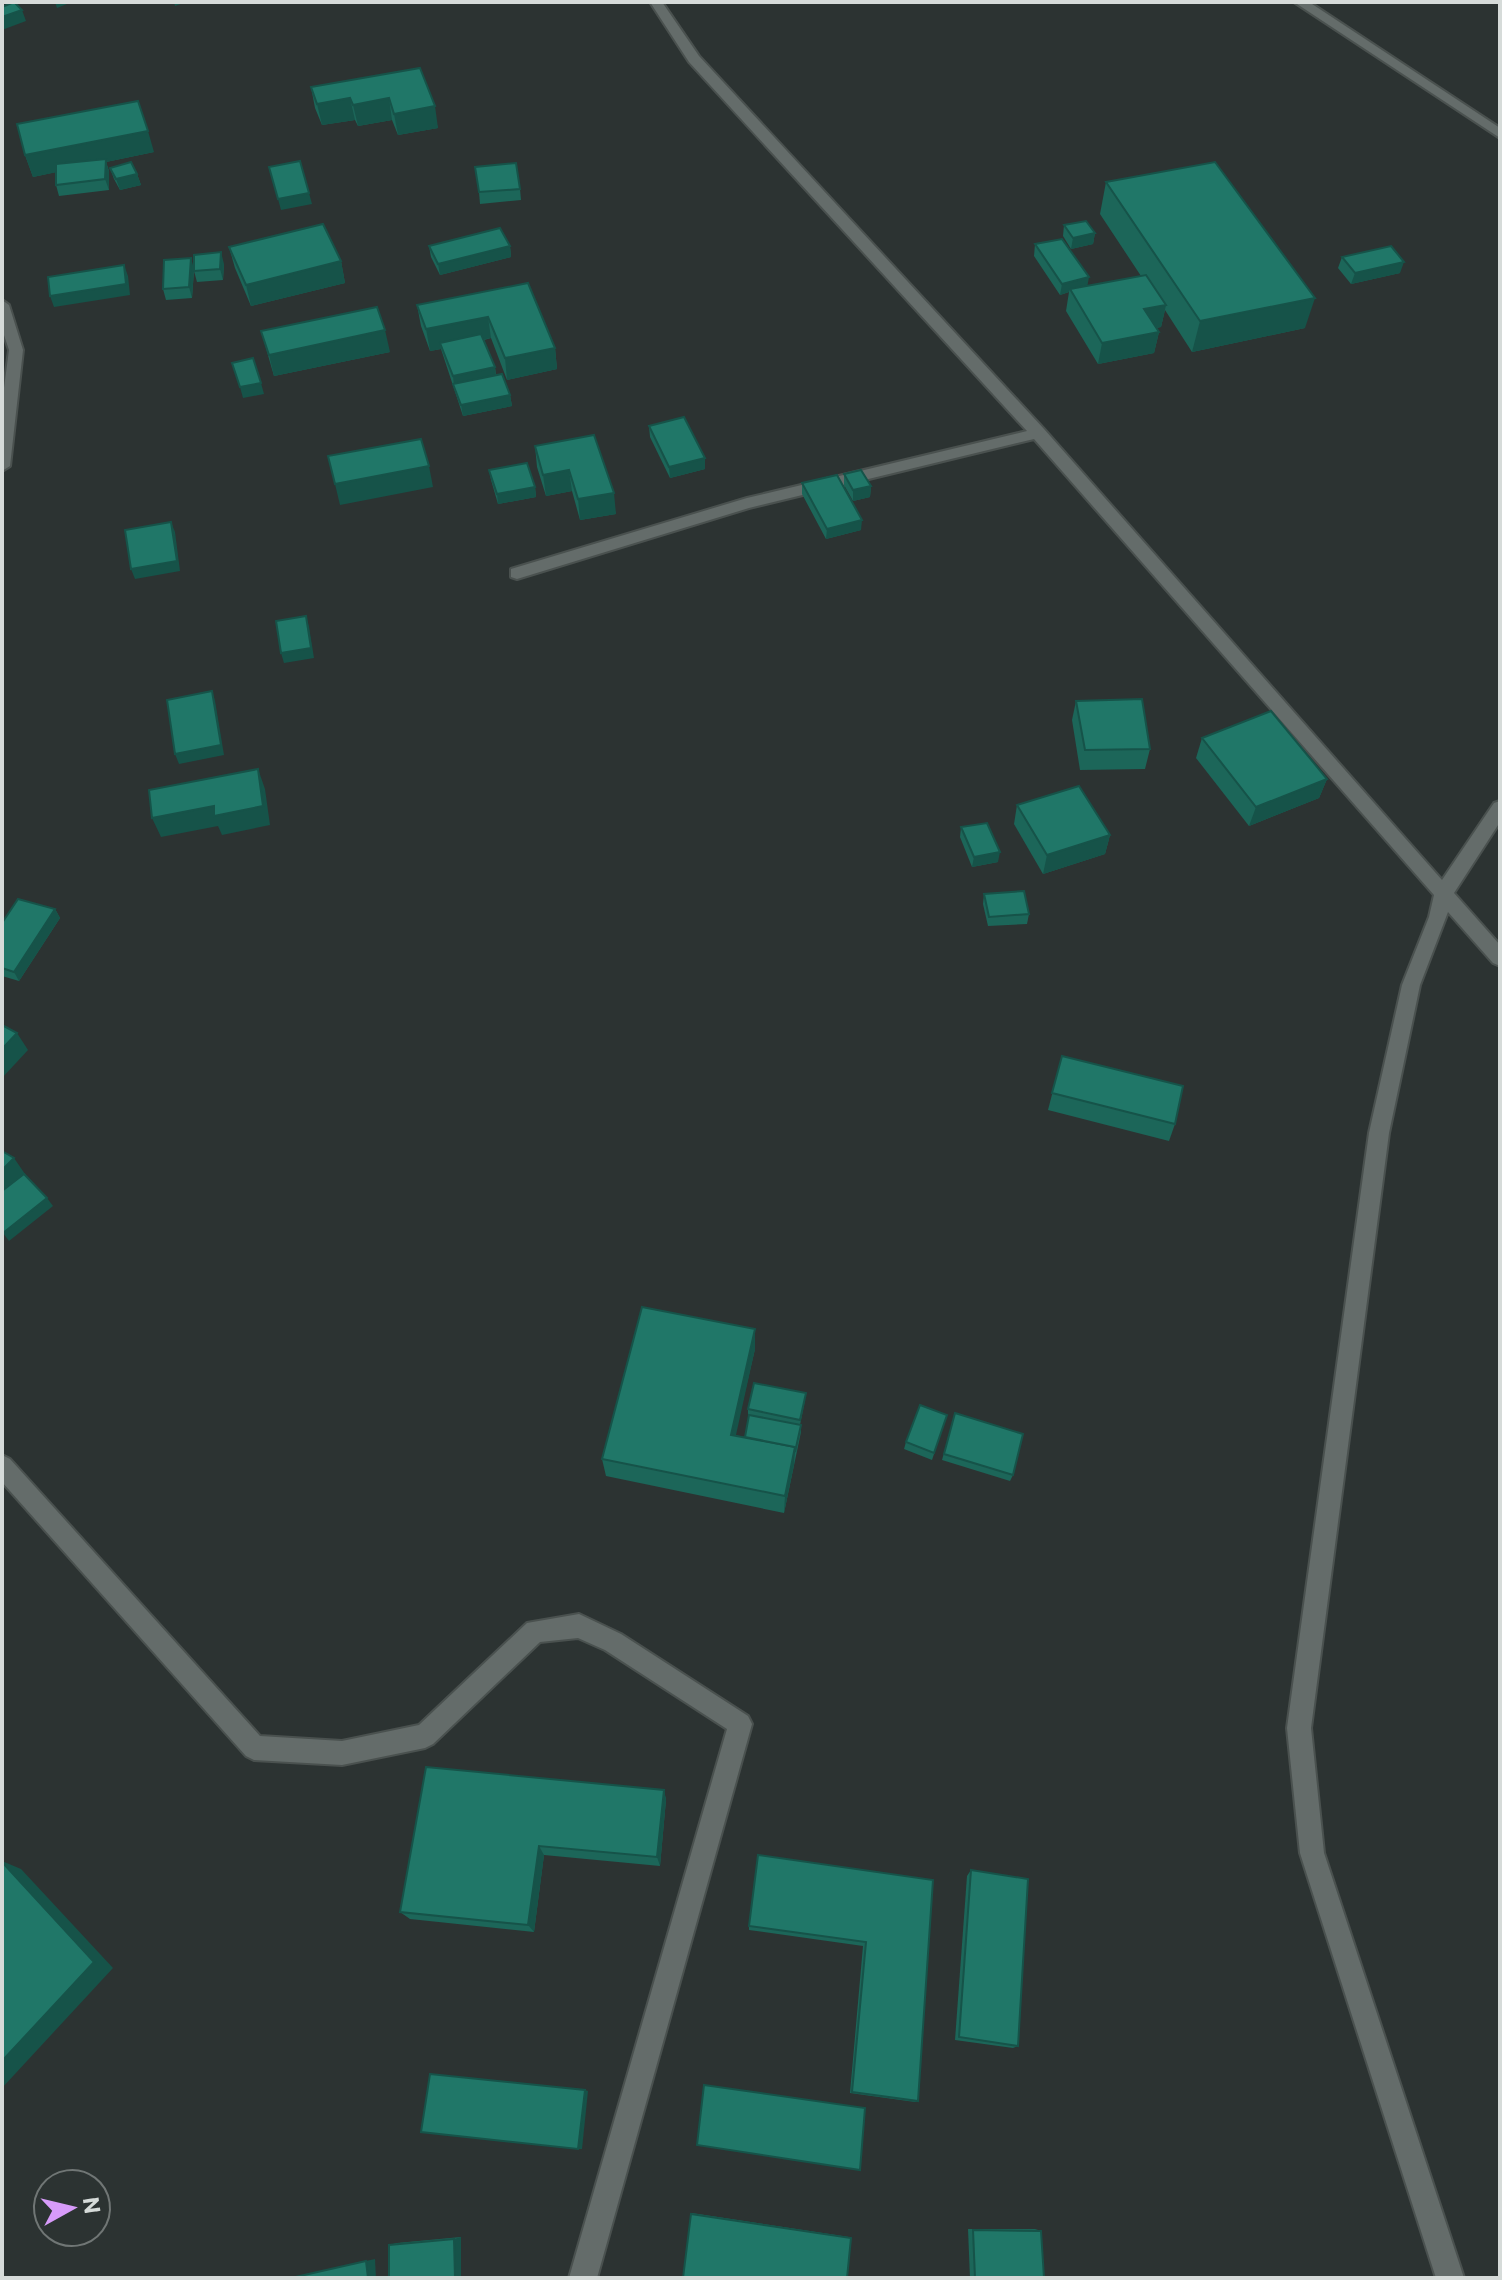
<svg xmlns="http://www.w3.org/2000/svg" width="1502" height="2280" viewBox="0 0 1502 2280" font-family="Commissioner,sans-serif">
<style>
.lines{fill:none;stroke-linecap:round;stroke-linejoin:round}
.street-casing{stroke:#4a514f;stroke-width:4}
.street{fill:#646c6a;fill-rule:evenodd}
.wall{fill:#1c6659}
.shaded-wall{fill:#165349}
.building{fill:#207768;stroke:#165349;stroke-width:2}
</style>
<rect width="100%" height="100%" fill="#2c3332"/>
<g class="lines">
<g class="street-casing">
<g id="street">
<path d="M650 2H662L699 56 1044 429 1442 880 1494 803 1500 801V822L1454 893 1500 945V966L1493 963 1448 912 1420 985 1389 1133 1311 1728 1324 1853 1464 2278H1436L1300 1853 1287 1728 1369 1133 1402 985 1429 917 1434 895 1034 439 749 508 517 579 511 577V569L747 498 1027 431 689 62Z"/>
<path d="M1294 2H1309L1500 128V138Z"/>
<path d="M2 300 9 305 23 350 10 466 2 471V403L9 350 2 329Z"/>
<path d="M2 1455 10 1459 260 1736 342 1741 419 1725 527 1623 579 1614 621 1634 748 1716 752 1724 597 2278H569L727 1729 605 1650 578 1638 540 1642 433 1744 425 1748 342 1765 254 1760 246 1756 2 1482Z"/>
</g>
</g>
<use href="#street" class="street"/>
</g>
<g class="wall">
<path d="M420 68 438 128 398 135 392 120 358 126 355 120 322 125 315 108 311 87Z"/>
<path d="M154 152 106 162 109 171V190L59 196 56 185V172L33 177 25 155Z"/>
<path d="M110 168 137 174 141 185 120 190 114 179Z"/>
<path d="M1106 182 1305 328 1192 352 1165 310 1161 327 1156 328 1159 332 1154 353 1098 364 1066 311 1069 292 1060 295 1034 256 1035 244 1088 286 1141 276 1100 214Z"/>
<path d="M520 189 521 200 480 204 479 192Z"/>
<path d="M1064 225 1095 233 1093 244 1071 249 1063 236Z"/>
<path d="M429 246H510L511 257 440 275 431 257Z"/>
<path d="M229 247 341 261 345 283 251 306 235 268Z"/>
<path d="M1342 257 1400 273 1351 284 1338 268Z"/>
<path d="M224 264 223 280 197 282 194 271 192 298 166 300 163 289 194 268Z"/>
<path d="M528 283 555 348 557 369 507 380 491 338 484 340 495 367 496 375 510 395 512 406 463 416 441 349 430 351 421 326 417 305Z"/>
<path d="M261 331 390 352 274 376Z"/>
<path d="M649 426 705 469 670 478 650 437Z"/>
<path d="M594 435 616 514 580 520 572 491 546 496 537 467 535 446Z"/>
<path d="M489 470 535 487 536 497 498 504 491 480Z"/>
<path d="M844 474 871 486 870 497 853 501 844 485Z"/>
<path d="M802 483 861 530 826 539 802 494Z"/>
<path d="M1076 701 1150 749 1145 769 1080 770 1072 720Z"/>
<path d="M1202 738 1327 779 1319 798 1249 826 1196 758Z"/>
<path d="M1017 805 1110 835 1105 854 1043 874 1014 824Z"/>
<path d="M961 827 998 862 972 867 960 837Z"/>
<path d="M984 894 1029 914 1027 924 988 926 983 904Z"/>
<path d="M55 909 60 918 19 981 2 976V923Z"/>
<path d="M1062 1056 1175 1124 1169 1141 1048 1110Z"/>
<path d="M755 1349 735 1435 745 1437 749 1416H748V1409L805 1400 800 1425H801V1432L784 1513 606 1476 602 1459Z"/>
<path d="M955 1413 1013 1475 1010 1481 942 1460Z"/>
<path d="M947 1415 932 1460 904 1449 906 1442Z"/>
<path d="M426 1767 664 1790 666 1800 660 1866 544 1855 534 1932 410 1919 400 1912Z"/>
<path d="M971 1870 1018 2046 1013 2048 955 2040 967 1876Z"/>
<path d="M933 1880 918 2101 915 2102 850 2093 863 1946 749 1930V1926Z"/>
<path d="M692 2213 849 2237 851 2238 691 2214Z"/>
<path d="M968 2229H1035L1041 2231 1044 2278H970Z"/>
<path d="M461 2237V2278L389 2245 397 2243Z"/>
</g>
<g class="shaded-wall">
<path d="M55 2H72L57 8Z"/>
<path d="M174 2H186L175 6Z"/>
<path d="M22 10 26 21 2 30V17Z"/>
<path d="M350 98 355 120 322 125 317 104Z"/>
<path d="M389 98 392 120 358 126 353 105Z"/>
<path d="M435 106 438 128 398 135 394 114Z"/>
<path d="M148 131 154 152 106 162 109 171V190L105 179 106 162 33 177 25 155Z"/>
<path d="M137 174 141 185 120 190 116 179Z"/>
<path d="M309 193 312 204 281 210 278 199Z"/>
<path d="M1095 233 1093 244 1071 249 1073 238Z"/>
<path d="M510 246 511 257 440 275 438 264Z"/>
<path d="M221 252 224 264 223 280 220 269Z"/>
<path d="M191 258 194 269 192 298 189 287Z"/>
<path d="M341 261 345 283 251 306 246 285Z"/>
<path d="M1404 262 1400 273 1351 284 1355 273Z"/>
<path d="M124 265 128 276 130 295 54 307 50 296Z"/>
<path d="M1089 277 1087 288 1070 289 1069 292 1060 295 1062 284Z"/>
<path d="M1315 298 1305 328 1192 352 1200 321Z"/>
<path d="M1166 305 1161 327 1140 331 1144 309Z"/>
<path d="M488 317 491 338 442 348 440 343 441 349 430 351 426 329Z"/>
<path d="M385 330 390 352 274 376 269 355Z"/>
<path d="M1159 332 1154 353 1098 364 1102 343Z"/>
<path d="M555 348 557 369 507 380 505 358Z"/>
<path d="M495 367 496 378 454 387 453 376Z"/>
<path d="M261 383 264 394 243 398 240 387Z"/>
<path d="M510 395 512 406 463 416 461 405Z"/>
<path d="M705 458V469L670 478 669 467Z"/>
<path d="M429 466 433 487 340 505 335 484Z"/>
<path d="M569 470 572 491 546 496 543 475Z"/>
<path d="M871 486 870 497 853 501V490Z"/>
<path d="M535 487 536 497 498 504 497 494Z"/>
<path d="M614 493 616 514 580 520 578 499Z"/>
<path d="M862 520 861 530 826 539 827 529Z"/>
<path d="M171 522 175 532 180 571 135 579 131 569Z"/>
<path d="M306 616 309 627 314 658 284 663 281 653Z"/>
<path d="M212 691 215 701 224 755 179 764 175 754Z"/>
<path d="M258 769 265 789 270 825 222 835 218 826 161 837 152 818Z"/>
<path d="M1327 779 1319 798 1249 826 1256 807Z"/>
<path d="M1110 835 1105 854 1043 874 1047 855Z"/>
<path d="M1000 852 998 862 972 867 974 857Z"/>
<path d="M55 909 60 918 19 981 14 972Z"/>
<path d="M17 1033 28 1050 2 1078V1049Z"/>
<path d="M14 1158 25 1174 2 1199V1170Z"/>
<path d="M47 1198 53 1206 9 1241 3 1233Z"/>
<path d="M755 1329V1349L732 1453 731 1435Z"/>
<path d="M795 1447 794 1465 784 1513 785 1496Z"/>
<path d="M664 1790 666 1800 660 1866 657 1857Z"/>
<path d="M539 1846 544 1855 534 1932 528 1925Z"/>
<path d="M2 1861 21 1869 113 1968 2 2088Z"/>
<path d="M585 2090 588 2091 582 2149H578Z"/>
<path d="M461 2237V2278H455L454 2239Z"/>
<path d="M375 2259 376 2278H368L366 2261Z"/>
</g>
<g class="building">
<path d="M14 2 22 10 2 17V7Z"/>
<path d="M420 68 435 106 394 114 389 98 353 105 350 98 317 104 311 87Z"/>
<path d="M138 101 148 131 25 155 17 124Z"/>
<path d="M106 159 105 179 56 185V164Z"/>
<path d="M300 161 309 193 278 199 269 167Z"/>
<path d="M131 162 137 174 116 179 110 168Z"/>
<path d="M1215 162 1315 298 1200 321 1106 182Z"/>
<path d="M516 163 520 189 479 192 475 167Z"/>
<path d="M1086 221 1095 233 1073 238 1064 225Z"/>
<path d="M323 224 341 261 246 285 229 247Z"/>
<path d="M500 228 510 246 438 264 429 246Z"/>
<path d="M1062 239 1089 277 1062 284 1035 244Z"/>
<path d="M1391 246 1404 262 1355 273 1342 257Z"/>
<path d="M221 252 220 269 194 271V255Z"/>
<path d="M191 258 189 287 163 289 164 260Z"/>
<path d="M124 265 126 284 50 296 48 277Z"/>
<path d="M1146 275 1166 305 1144 309 1159 332 1102 343 1070 289Z"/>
<path d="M528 283 555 348 505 358 488 317 426 329 417 305Z"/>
<path d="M377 307 385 330 269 355 261 331Z"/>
<path d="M481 334 495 367 453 376 440 343Z"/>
<path d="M253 358 261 383 240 387 232 363Z"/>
<path d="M502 374 510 395 461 405 453 384Z"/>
<path d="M684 417 705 458 669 467 649 426Z"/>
<path d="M594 435 614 493 578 499 569 470 543 475 535 446Z"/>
<path d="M421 439 429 466 335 484 328 456Z"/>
<path d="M527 463 535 487 497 494 489 470Z"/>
<path d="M861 470 871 486 853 490 844 474Z"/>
<path d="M837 475 862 520 827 529 802 483Z"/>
<path d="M171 522 177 561 131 569 125 530Z"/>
<path d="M306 616 311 648 281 653 276 621Z"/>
<path d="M212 691 221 745 175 754 167 700Z"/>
<path d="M1142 699 1150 749 1085 750 1076 701Z"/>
<path d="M1271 711 1327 779 1256 807 1202 738Z"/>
<path d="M258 769 263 806 214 816V806L152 818 149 790Z"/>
<path d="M1079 786 1110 835 1047 855 1017 805Z"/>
<path d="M987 823 1000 852 974 857 961 827Z"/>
<path d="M1024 891 1029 914 989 917 984 894Z"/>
<path d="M18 899 55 909 14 972 2 968V923Z"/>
<path d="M2 1025 17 1033 2 1049Z"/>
<path d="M1062 1056 1183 1086 1175 1124 1052 1093Z"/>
<path d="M2 1151 14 1158 2 1170Z"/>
<path d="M24 1174 47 1198 3 1233 2 1191Z"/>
<path d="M642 1307 755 1329 731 1435 795 1447 785 1496 602 1459Z"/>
<path d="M754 1383 806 1393 800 1420 748 1409Z"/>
<path d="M920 1405 947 1415 934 1453 906 1442Z"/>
<path d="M955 1413 1023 1434 1013 1475 944 1454Z"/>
<path d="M749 1415 801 1425 795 1452V1447L745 1437Z"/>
<path d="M426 1767 664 1790 657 1857 539 1846 528 1925 400 1912Z"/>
<path d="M758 1855 933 1880 918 2101 852 2092 866 1942 749 1926Z"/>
<path d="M2 1862 94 1962 2 2061Z"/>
<path d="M971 1870 1028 1879 1018 2046 959 2037Z"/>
<path d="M430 2074 585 2090 578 2149 421 2132Z"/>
<path d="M704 2085 865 2108 860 2170 697 2145Z"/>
<path d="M691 2214 851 2238 847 2278H683Z"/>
<path d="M973 2230 1041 2231 1044 2278H975Z"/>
<path d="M454 2239 455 2278H389V2245Z"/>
<path d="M366 2261 368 2278H291Z"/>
</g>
<rect width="1502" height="2280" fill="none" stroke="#d6dbd9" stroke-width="8"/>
<g transform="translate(72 2208) rotate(82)"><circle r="38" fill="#2c3332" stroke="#707675" stroke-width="2"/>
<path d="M0-6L14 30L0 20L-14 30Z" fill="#d79bf9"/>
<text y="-12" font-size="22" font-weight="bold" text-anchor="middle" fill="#d6dbd9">N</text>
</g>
</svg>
